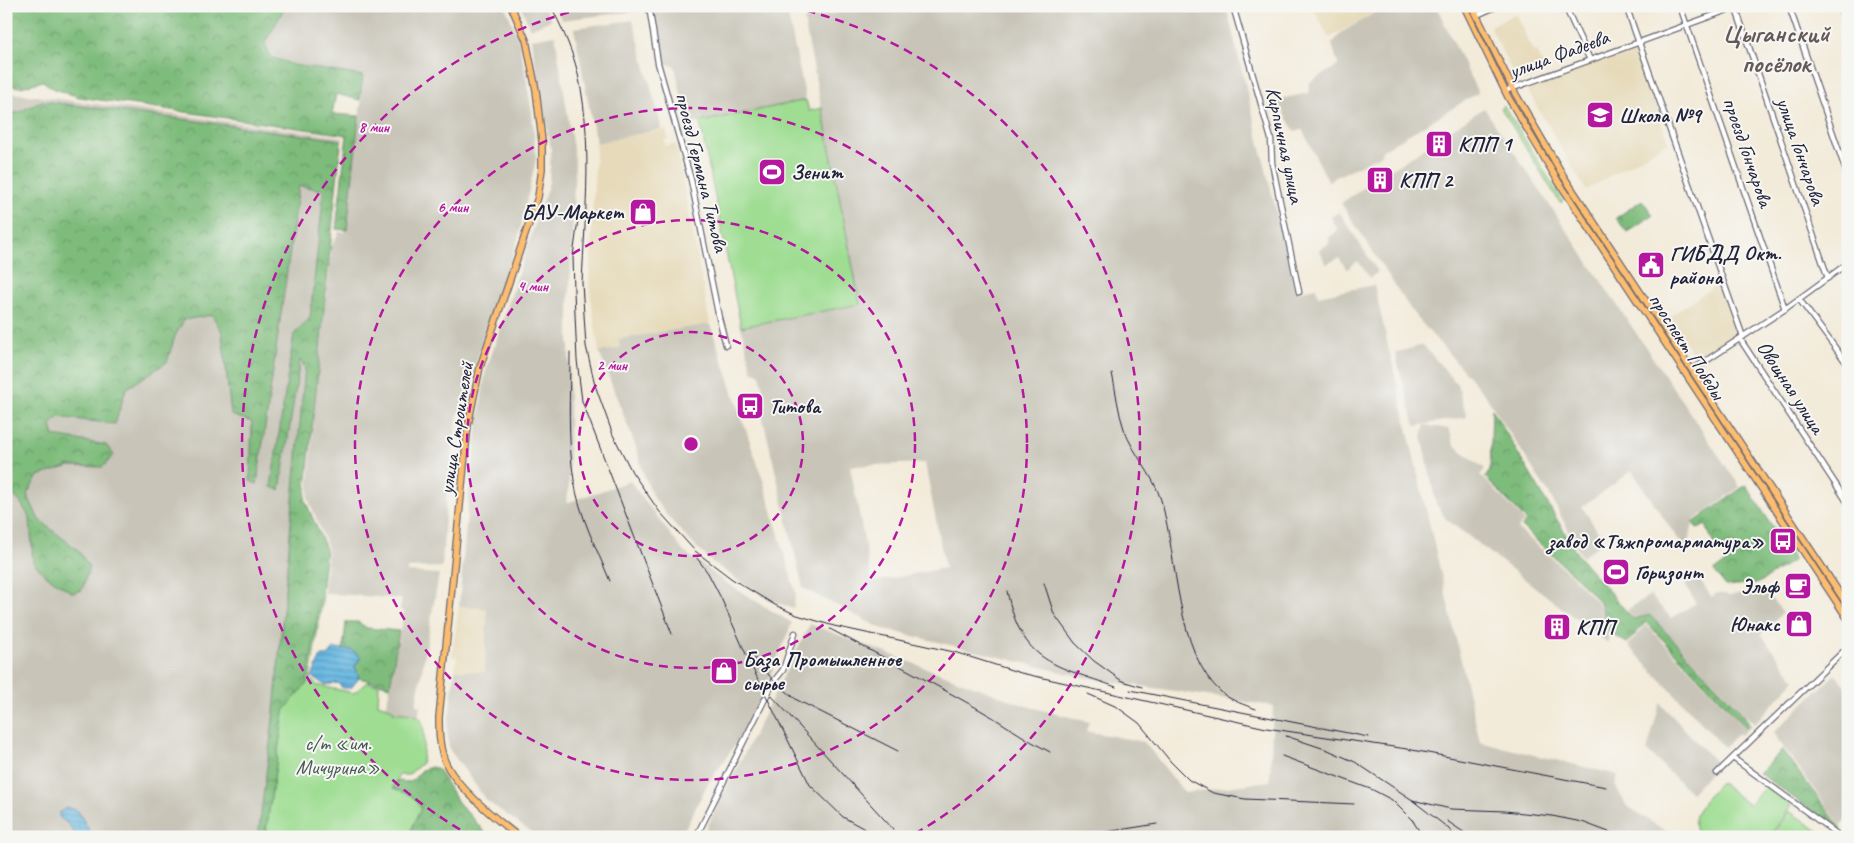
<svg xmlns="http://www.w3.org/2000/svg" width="1854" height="843" viewBox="0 0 1854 843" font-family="Caveat,sans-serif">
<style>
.built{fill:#e6daba}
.industrial{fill:#c8c4b8;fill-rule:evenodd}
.green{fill:#9edd92;stroke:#608066}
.forest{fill:url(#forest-crowns);stroke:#506f5c}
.water{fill:url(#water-rules);stroke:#446c8e}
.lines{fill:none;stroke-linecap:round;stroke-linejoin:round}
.minor-casing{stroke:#6b6873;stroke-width:7}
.major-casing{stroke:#6b6873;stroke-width:8}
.minor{stroke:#fff;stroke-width:4.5}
.major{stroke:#fcbd6f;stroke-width:5.5}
.rail{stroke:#22223b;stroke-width:1}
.ring{fill:none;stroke:#b5179e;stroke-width:2.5;stroke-dasharray:9 6}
.labels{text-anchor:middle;stroke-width:4;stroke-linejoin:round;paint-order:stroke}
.street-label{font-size:21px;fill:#22223b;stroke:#f6f6f2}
.poi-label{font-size:21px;font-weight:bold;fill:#22223b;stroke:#f6f6f2;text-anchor:start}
.park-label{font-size:21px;fill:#475a55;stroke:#f6f6f2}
.district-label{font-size:26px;font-weight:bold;fill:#655859;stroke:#f6f6f2}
.centre{fill:#b5179e;stroke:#f6f6f2;stroke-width:2.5}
.ring-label{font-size:15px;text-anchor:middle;font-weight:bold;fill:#b5179e;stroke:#f6f6f2;stroke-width:4;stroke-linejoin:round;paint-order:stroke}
</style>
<defs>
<pattern id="forest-crowns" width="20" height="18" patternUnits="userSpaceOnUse" patternTransform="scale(1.25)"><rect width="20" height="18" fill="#7ebc7c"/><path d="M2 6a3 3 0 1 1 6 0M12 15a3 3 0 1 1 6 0" fill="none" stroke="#679867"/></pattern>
<pattern id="water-rules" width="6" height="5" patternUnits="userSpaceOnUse" patternTransform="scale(1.25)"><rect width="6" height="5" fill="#66b7e1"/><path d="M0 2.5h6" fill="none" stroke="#5494b8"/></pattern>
</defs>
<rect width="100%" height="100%" fill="#f6f6f2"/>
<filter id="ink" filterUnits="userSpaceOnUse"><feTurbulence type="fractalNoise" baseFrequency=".02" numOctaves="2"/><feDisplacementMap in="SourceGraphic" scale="10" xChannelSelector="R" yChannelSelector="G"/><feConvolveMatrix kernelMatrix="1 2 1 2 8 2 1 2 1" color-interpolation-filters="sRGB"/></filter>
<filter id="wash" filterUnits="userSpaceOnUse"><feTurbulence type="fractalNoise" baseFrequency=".0096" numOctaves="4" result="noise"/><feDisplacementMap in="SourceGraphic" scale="20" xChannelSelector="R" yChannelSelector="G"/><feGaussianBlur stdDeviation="1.12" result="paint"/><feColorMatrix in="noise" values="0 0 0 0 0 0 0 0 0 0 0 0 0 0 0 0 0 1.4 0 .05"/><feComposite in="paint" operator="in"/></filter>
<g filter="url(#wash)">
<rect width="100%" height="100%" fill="#f3ebda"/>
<g class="built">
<path d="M1312 6H1386L1329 38Z"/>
<path d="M1516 14 1533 52 1537 51 1546 72 1525 81 1520 80 1513 74 1490 26Z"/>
<path d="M1636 47 1668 142 1586 190 1526 88Z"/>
<path d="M666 129 668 139 664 140 666 146 676 144 710 324 619 339 620 348 599 352 589 285 596 143Z"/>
<path d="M1720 282 1740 334 1699 363 1669 317Z"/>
<path d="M459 606 487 609 485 673 455 670 457 657 452 656Z"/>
</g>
<g class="industrial">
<path d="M287 6H505L517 35 525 71 532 112 536 159 518 239 474 368 465 414 458 413 446 500 442 567 407 568V572L439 574 416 705 420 706 418 716 393 712V709L386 708 404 611 400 610 402 599 324 593 328 548 308 498 316 392 332 245 339 232H346L364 76 295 64 273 56 266 43Z"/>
<path d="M521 6H544L551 20 530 29Z"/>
<path d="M553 6H645L646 10 562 20Z"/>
<path d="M655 6H786L806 100 687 125 675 66 664 63 654 15Z"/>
<path d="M868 6H1226L1296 292 1316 288 1318 296 1374 285 1480 742 1618 775 1615 785 1626 805 1674 837H702L810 624 1026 706 1089 722 1086 731 1144 742 1185 793 1270 781 1273 706 1082 677 880 628 803 588 760 406 764 393 760 375 752 371 741 327 860 304 804 20ZM925 463 945 568 872 582 850 466Z"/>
<path d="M1386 6H1436L1478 93 1381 151 1382 154 1328 181 1302 129 1295 132 1276 100 1308 93 1310 82 1334 68 1338 64 1332 44 1342 32Z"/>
<path d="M633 20 662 129 596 143 574 28Z"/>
<path d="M555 35 575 161 569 306V488L566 503 630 481 683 551 728 584 792 623 762 695 745 730 706 787 681 837H538L487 801 449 749 447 730 455 670 485 672 487 609 459 606 469 491 485 374 549 182 551 149 531 39Z"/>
<path d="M6 92 343 137 260 837H6Z"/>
<path d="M1484 108 1740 487 1694 520 1686 551 1632 471 1582 507 1604 541 1582 557 1550 495 1485 395 1413 313 1341 203Z"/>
<path d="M1339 212 1378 272 1370 278 1358 261 1347 269 1339 258 1326 264 1319 249 1329 244V238L1338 230 1331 217Z"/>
<path d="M710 324 764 483 796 594 793 609 768 599 739 581 712 562 690 541 668 517 654 498 644 475 636 447 599 352 620 348 619 339Z"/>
<path d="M1423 345 1457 384 1467 417 1415 426 1395 353Z"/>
<path d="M1425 425 1449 429 1454 445 1485 469 1480 475 1524 520 1518 529 1570 574 1599 605 1609 631 1608 643 1446 519 1436 504 1422 436Z"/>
<path d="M1697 577 1712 597 1717 593 1729 595 1764 591 1783 612 1761 634 1795 680 1754 724 1650 614 1633 618 1627 610 1650 595 1671 618 1696 603 1685 585Z"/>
<path d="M1646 625 1747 729 1741 735 1738 733 1724 747 1628 645Z"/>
<path d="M1835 674 1848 689V820L1840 825 1773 733Z"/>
<path d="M1660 703 1718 765 1691 793 1647 751Z"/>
</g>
<g class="green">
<path d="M806 100 809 111 822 108 860 304 741 327 700 122Z"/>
<path d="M1504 106 1563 201 1560 203 1501 108Z"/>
<path d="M302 593 323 595 310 678 316 685 354 693 367 682 379 685 378 704 393 709V712C400 713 411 713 417 716 429 722 422 752 422 763L408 775H399L393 788 412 796 422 808 472 837H265Z"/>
<path d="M1720 782 1749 805 1765 787 1791 806 1769 837H1699C1685 817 1708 797 1720 782Z"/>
<path d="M1789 811 1827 837H1771Z"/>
</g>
<g class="forest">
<path d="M6 6H286L265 43 272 57 295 65 363 76 360 100 336 94 332 114 359 116 347 230 336 229 347 135 79 97 52 88 43 81 21 87 6 86Z"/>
<path d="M42 101 341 140 305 500 326 549 321 594 307 683 284 711 265 837H258L274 712 305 368 300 360 280 490 271 487 294 334 310 318 324 190 299 186 257 484 250 481 252 422 231 415 222 332 212 315 184 320 175 336 167 362 126 389 115 424 58 417 51 425 54 436 106 445 114 455 103 467 70 466 38 476 27 494 39 520 78 550 89 567 82 590 73 593 44 574 33 562 30 518 20 502 8 490 6 491V115L19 112Z"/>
<path d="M1642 200 1653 215 1627 232 1616 218Z"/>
<path d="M1492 409 1579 557 1633 619 1650 615 1744 715 1750 726 1747 728 1646 622 1627 643 1610 633 1600 603 1578 579 1522 527 1526 520 1485 477 1490 471Z"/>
<path d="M1746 485 1794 560 1759 583 1726 586 1714 571 1741 553 1733 543 1716 550 1706 525 1698 529 1693 523Z"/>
<path d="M346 622H358L367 628 399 631 390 686 359 678 355 667 361 657 343 650Z"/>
<path d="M1782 750 1840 827V831L1759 773Z"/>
<path d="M431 767 437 768 458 802 489 837H426L411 830 421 808 412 796 393 788 396 781 411 782 422 770Z"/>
</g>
<g class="water">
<path d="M334 649 352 650 361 657 355 666 359 678 351 688H342L338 683 325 685 312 677 321 656H328Z"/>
<path d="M67 807 78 811 93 837H77L67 823 59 817V813Z"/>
</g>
</g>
<g filter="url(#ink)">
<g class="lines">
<g class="minor-casing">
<g id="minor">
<path d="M649 6 658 63 691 180 719 318 726 345"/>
<path d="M1233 6 1271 139 1272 163 1299 292"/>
<path d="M1565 6 1590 60"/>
<path d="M1626 6 1743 337"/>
<path d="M1680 6 1785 309"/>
<path d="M1735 6 1828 278"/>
<path d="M1789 6 1848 177"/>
<path d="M1840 6 1848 30"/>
<path d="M1477 15 1497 6"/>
<path d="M1505 91 1736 7"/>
<path d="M1799 299 1848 365"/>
<path d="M1740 339 1848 503"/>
<path d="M1692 370 1785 309 1848 263"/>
<path d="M1733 758 1841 837"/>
<path d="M1717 773 1848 647"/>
<path d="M696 837 774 681 783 670 795 633"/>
</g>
</g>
<g class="major-casing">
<g id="major">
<path d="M511 6 526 40 536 90 542 141V169L538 197 480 367 468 425 439 717C439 731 439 745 444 759 453 785 497 820 519 837"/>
<path d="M1464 6 1508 97 1558 181 1848 619"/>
<path d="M1472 6 1515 93 1564 177 1848 606"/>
</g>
</g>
<use href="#minor" class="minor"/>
<use href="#major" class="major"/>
<g class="rail">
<path d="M551 6C561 26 570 45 576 66 594 134 585 213 582 283L586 346 595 385 613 435 632 472 659 511 695 551 732 579 775 605 797 615 834 626 954 652 1021 673 1266 728 1407 749 1606 787"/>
<path d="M578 220 573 256 574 291 577 360 582 401 672 634"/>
<path d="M570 353C570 395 567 438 574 480 579 515 597 549 610 581"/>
<path d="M1112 373C1116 391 1118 412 1124 429 1133 454 1153 474 1161 500 1178 557 1175 652 1222 693 1232 701 1245 705 1256 709"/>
<path d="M697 558 708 573 721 598 750 663 810 785 843 817 879 837"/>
<path d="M1044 583 1054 614 1075 643 1094 661 1122 681 1142 687"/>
<path d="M1007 591C1022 664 1055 665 1116 687"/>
<path d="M830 629C879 655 927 680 975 707 1001 721 1024 739 1050 752"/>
<path d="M752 655 774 681 797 700 898 751"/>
<path d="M1130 690 1368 737"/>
<path d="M770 694 893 829"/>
<path d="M1088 694 1117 707 1139 723 1171 762 1189 780 1213 793 1245 799 1354 804"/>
<path d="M1286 736 1328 750 1355 762 1417 803"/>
<path d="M1282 756 1373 790 1392 800 1414 822"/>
<path d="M1411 818 1423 837"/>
<path d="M1447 821 1471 837"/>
<path d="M1074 837 1157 824"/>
<path d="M1455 837 1448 828 1412 800 1451 809 1505 811 1552 816 1582 822 1622 837"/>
</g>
</g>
</g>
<g class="ring">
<circle cx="691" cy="444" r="112"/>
<circle cx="691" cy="444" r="224"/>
<circle cx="691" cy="444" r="336"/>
<path d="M473 837A449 449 0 0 1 590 7M792 7A449 449 0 0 1 909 837"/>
</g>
<defs>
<g id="school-square" transform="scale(1.4375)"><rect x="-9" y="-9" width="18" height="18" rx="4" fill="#b5179e" stroke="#f6f6f2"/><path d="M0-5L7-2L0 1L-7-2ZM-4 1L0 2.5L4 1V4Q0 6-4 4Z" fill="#fff"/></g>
<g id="building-square" transform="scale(1.4375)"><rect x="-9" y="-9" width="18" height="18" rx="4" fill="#b5179e" stroke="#f6f6f2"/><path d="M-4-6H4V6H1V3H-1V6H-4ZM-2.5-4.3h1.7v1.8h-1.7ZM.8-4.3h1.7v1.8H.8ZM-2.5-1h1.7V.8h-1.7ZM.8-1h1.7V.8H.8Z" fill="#fff"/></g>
<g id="stadium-square" transform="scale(1.4375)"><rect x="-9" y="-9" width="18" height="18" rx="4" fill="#b5179e" stroke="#f6f6f2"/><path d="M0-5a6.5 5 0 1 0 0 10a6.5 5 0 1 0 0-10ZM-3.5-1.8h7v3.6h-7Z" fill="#fff"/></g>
<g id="shop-square" transform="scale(1.4375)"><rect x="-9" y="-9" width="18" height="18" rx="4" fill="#b5179e" stroke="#f6f6f2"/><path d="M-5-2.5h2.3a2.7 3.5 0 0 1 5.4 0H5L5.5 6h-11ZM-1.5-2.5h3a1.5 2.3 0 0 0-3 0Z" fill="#fff"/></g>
<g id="civic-square" transform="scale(1.4375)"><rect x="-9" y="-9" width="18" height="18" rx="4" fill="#b5179e" stroke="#f6f6f2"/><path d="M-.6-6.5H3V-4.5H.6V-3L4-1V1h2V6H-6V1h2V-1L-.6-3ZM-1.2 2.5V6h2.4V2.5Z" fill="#fff"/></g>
<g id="bus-square" transform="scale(1.4375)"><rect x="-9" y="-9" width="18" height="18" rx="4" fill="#b5179e" stroke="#f6f6f2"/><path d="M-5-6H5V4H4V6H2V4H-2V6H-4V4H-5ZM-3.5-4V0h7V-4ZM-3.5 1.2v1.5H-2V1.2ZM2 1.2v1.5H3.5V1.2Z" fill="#fff"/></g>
<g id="cafe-square" transform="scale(1.4375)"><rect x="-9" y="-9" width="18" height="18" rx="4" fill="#b5179e" stroke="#f6f6f2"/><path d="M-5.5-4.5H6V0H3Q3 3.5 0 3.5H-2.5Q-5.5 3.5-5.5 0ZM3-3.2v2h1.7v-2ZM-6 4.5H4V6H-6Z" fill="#fff"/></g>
</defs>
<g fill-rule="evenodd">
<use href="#school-square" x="1600" y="115"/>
<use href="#building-square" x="1439" y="144"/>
<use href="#stadium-square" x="772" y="172"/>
<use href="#building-square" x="1380" y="180"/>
<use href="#shop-square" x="643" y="212"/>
<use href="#civic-square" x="1651" y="265"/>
<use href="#bus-square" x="750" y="406"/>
<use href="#bus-square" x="1783" y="541"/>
<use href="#stadium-square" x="1616" y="572"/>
<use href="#cafe-square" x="1798" y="586"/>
<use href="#shop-square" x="1799" y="624"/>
<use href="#building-square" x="1557" y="627"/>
<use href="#shop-square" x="724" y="671"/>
</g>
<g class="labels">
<g class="street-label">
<text transform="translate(1559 54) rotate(-20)" y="7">улица Фадеева</text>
<text transform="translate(1285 145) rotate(78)" y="7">Кирпичная улица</text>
<text transform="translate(1801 151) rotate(71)" y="7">улица Гончарова</text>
<text transform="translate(1748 152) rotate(71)" y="7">проезд Гончарова</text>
<text transform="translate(702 172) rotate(76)" y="7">проезд Германа Титова</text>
<text transform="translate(1687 346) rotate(57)" y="7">проспект Победы</text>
<text transform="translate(1791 387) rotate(57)" y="7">Овощная улица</text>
<text transform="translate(456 428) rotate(-81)" y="7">улица Строителей</text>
</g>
<g class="poi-label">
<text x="1619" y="122">Школа №9</text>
<text x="1458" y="151">КПП 1</text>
<text x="791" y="179">Зенит</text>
<text x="1399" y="187">КПП 2</text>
<text x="624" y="219" text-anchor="end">БАУ-Маркет</text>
<text x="1670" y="260">ГИБДД Окт.<tspan x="1670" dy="24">района</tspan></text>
<text x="769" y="413">Титова</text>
<text x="1764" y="548" text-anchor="end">завод «Тяжпромарматура»</text>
<text x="1635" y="579">Горизонт</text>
<text x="1779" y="593" text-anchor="end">Эльф</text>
<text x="1780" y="631" text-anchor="end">Юнакс</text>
<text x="1576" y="634">КПП</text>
<text x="743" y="666">База Промышленное<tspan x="743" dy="24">сырье</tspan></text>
</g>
<g class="park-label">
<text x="338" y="750">с/т «им.<tspan x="338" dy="24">Мичурина»</tspan></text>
</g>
<g class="district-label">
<text x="1776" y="42">Цыганский<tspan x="1776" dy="30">посёлок</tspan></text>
</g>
</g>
<circle cx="691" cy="444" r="8" class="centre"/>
<g class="ring-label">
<text x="374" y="132">8 мин</text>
<text x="453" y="212">6 мин</text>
<text x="533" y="291">4 мин</text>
<text x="612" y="370">2 мин</text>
</g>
<rect width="1854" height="843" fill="none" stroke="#f6f6f2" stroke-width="25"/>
</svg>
